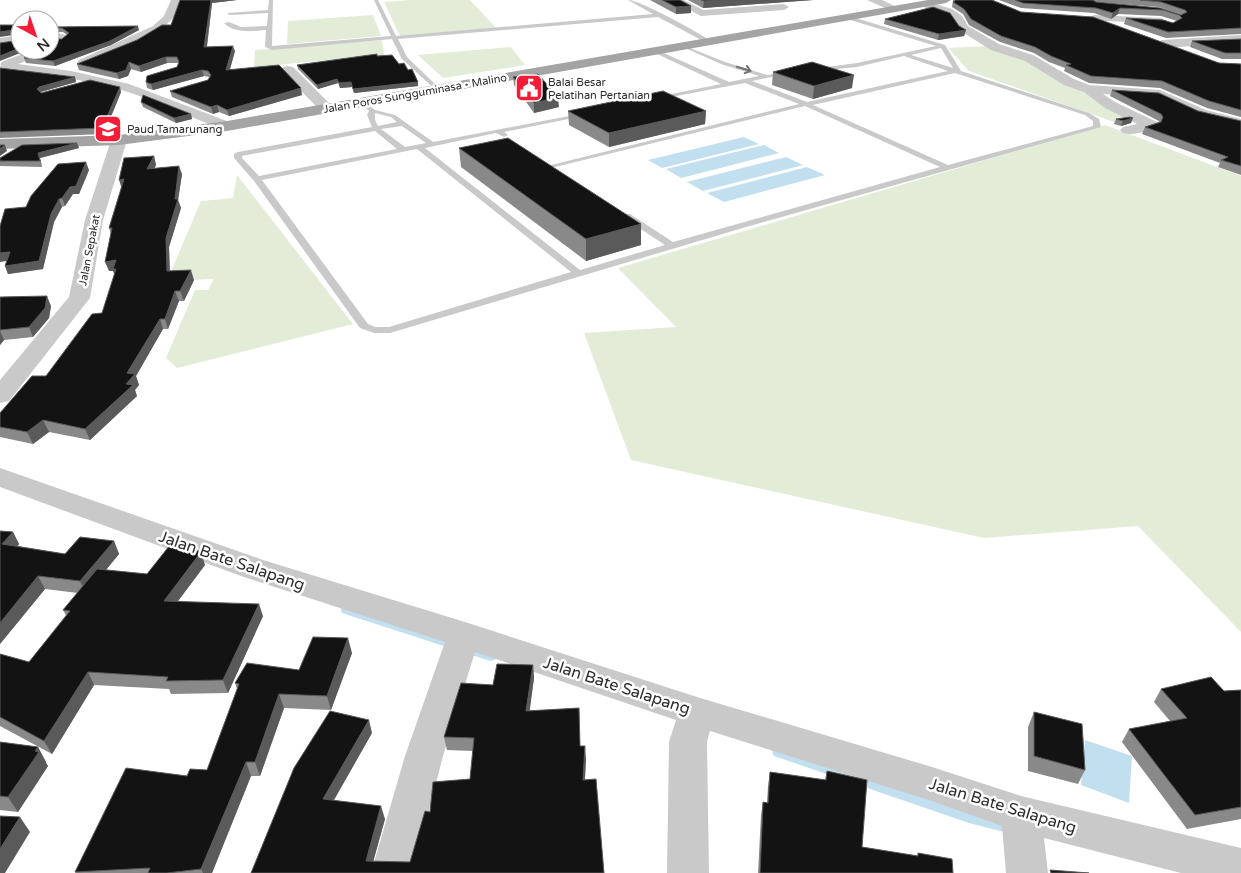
<svg xmlns="http://www.w3.org/2000/svg" width="1241" height="873" viewBox="0 0 1241 873" font-family="'Varela Round',sans-serif">
<style>
.green{fill:#e3ecd7}
.water{fill:#c1dfee}
.lines{fill:none;stroke-linecap:round;stroke-linejoin:round}
.stream{fill:#c1dfee;fill-rule:evenodd}
.service{fill:#c9c9c9;fill-rule:evenodd}
.minor{fill:#c9c9c9;fill-rule:evenodd}
.primary{fill:#a4a4a4;fill-rule:evenodd}
.wall{fill:#898989}
.shaded-wall{fill:#5a5a5a}
.building{fill:#131313;stroke:#5a5a5a}
.oneway{stroke:#737373}
.labels{text-anchor:middle;stroke-width:5;stroke-linejoin:round;paint-order:stroke}
.far-poi-label{font-size:11px;fill:#2c2c2c;stroke:#fff;text-anchor:start}
.far-street-label{font-size:11px;fill:#2c2c2c;stroke:#fff}
.near-street-label{font-size:16px;fill:#2c2c2c;stroke:#fff}
</style>
<rect width="100%" height="100%" fill="#fff"/>
<g class="green">
<path d="M410 0H470L496 28 400 36 384 2Z"/>
<path d="M373 15 381 36 287 44 288 21Z"/>
<path d="M382 40 384 55 254 67 255 50Z"/>
<path d="M986 46 1025 58 1133 120 1114 122 969 71 948 48Z"/>
<path d="M511 47 525 65 443 78 418 55Z"/>
<path d="M1105 125 1241 176V632L1138 526 984 538 631 460 584 333 676 327 618 268Z"/>
<path d="M237 175 353 324 177 368 166 358 195 290H208L214 279 167 281 201 201 233 198Z"/>
</g>
<g class="water">
<path d="M744 137 759 144 662 168 648 160Z"/>
<path d="M764 145 779 153 681 178 666 169Z"/>
<path d="M786 157 803 165 703 191 687 182Z"/>
<path d="M807 167 825 175 724 202 707 193Z"/>
<path d="M1085 740 1132 756 1129 803 1081 785Z"/>
</g>
<g class="lines">
<g class="stream">
<path d="M346 606 494 654 496 657 494 660 490 661 342 613 341 610 342 607Z"/>
<path d="M778 747 969 811 1008 821 1013 823 1015 827 1013 831 1008 833 969 823 774 756 772 752 774 748Z"/>
</g>
<g class="service">
<path d="M269 0H273L272 46 391 36 374 0H378L396 36 653 14 628 0C640 0 700 33 712 42L707 43 658 17 398 39 407 57 440 89 441 90 438 92 402 59 392 39 272 50 265 47 266 30C252 31 235 34 224 23L229 22 241 27 267 26 268 13 230 15 227 13 268 10Z"/>
<path d="M849 16 945 45 961 71 1089 113 1099 119 1101 127 746 227 390 333H374L360 328 254 181 234 158V154L238 152 372 127 367 115 369 111 360 102 363 100 375 110 395 115 433 142 585 113 586 114 583 116 504 132 508 135 504 137 496 133 425 148 580 270 665 245 624 218V214H630L673 242 940 167 805 106 551 168 547 166 799 104 745 83 655 100V98L657 97 721 84 655 53 657 50 729 82 759 76 721 64 685 48V46L725 62 767 75 791 71V73L752 81 807 102 948 71 904 56 857 67 817 71 819 68 857 63 936 46 847 19ZM941 48 953 68 911 55ZM955 73 1085 115 1093 121V126L948 165 813 105ZM375 113 391 117 397 122 378 126 375 120ZM402 126 426 143 405 147 381 129ZM375 131 397 149 259 176 242 158V156ZM417 149 571 272 389 327H375L368 324 262 180Z"/>
</g>
<g class="minor">
<path d="M171 0H181L174 17 161 30 87 66H79L77 63 79 60 153 26 164 16Z"/>
<path d="M671 0H684L703 10 784 4 789 7 784 10 701 16Z"/>
<path d="M867 0H882L901 9 896 12 892 11Z"/>
<path d="M925 1 952 9 962 16 968 26 999 44 1033 55 1074 79 1089 85 1160 90 1206 110 1241 119V127L1196 116 1157 98 1103 94 1115 102 1157 122 1159 125 1157 128C1147 131 1133 136 1123 133L1120 130 1123 127 1137 124 1105 108 1084 92 1064 85 1025 61 991 50 959 30 956 23 950 17 921 6 920 4 921 2Z"/>
<path d="M1094 15 1161 18 1167 21 1161 24 1090 20 1089 18Z"/>
<path d="M50 34H63L69 38 63 42H50Z"/>
<path d="M20 35V43L0 46V38Z"/>
<path d="M1241 35V43L1162 48 1156 44 1162 40Z"/>
<path d="M33 50H50L48 53 18 64 71 71 129 84 232 123 234 126 232 129H222C187 116 153 99 118 89 79 78 40 74 0 71L1 62Z"/>
<path d="M288 66 293 67 332 106 334 109 332 112H322L283 73 282 70 283 67Z"/>
<path d="M119 135 124 137 127 140 103 220 90 298 9 401 0 403V380L69 297 85 220 111 140 114 137Z"/>
<path d="M0 468 263 560 465 622 697 697 932 767 1021 796 1241 848V873H1181L1044 838 1048 873H1006L1002 826 932 801 710 731 707 742 709 873H667L669 742 676 720 475 652 443 756 413 873H371L405 756 445 642 241 576 0 487Z"/>
</g>
<path class="primary" d="M928 0H951L946 3 227 131 119 145 0 149V139L119 135 227 121Z"/>
</g>
<g class="wall">
<path d="M180 0H237L212 3 207 47 235 51 230 69 302 95 229 116 219 112 213 114 172 97 170 91 208 80 209 77 204 76 153 90 147 88 146 82 177 67 179 63H167L141 72 131 69 128 76 119 79 79 70 77 64 137 40 171 25Z"/>
<path d="M650 0H680L691 6V13L676 14Z"/>
<path d="M688 0H813L703 8Z"/>
<path d="M953 0H992L1021 12 1219 63 1241 64V117L1207 108 1160 88 1089 83 1064 71 1065 68 1049 62 1034 53 1000 42 969 25 963 14 952 7Z"/>
<path d="M999 0H1093L1096 2 1160 8 1181 15H1182L1159 7 1097 2 1093 0H1241V34L1166 38 1124 24 1126 18 1173 23 1177 21 1161 16 1118 14 1111 19 1094 13 1021 8Z"/>
<path d="M885 19 959 26 966 30 964 36 938 40 884 24Z"/>
<path d="M50 27 139 30 111 45 55 66 26 63 24 58 47 50 67 35 63 32H50Z"/>
<path d="M1241 39V59H1222L1190 47 1192 41Z"/>
<path d="M377 56 399 64 408 70 418 82V86L354 93 352 87 340 88 338 83 318 89 298 69 297 65Z"/>
<path d="M0 68 75 77 76 82 41 92V93L121 92 104 134 0 138Z"/>
<path d="M773 72 852 88 813 99 772 85Z"/>
<path d="M513 77 559 107 534 113 514 85Z"/>
<path d="M1112 90 1241 121V175L1218 167 1220 163 1142 134 1145 127 1159 122V121L1110 96Z"/>
<path d="M141 102 191 114 192 119 176 123 143 107Z"/>
<path d="M568 111H706L705 124 609 147 569 125Z"/>
<path d="M1116 119 1131 123 1121 126 1114 124Z"/>
<path d="M77 143 79 148 40 158 42 167 0 166V158Z"/>
<path d="M459 148 641 224V245L586 261 461 167Z"/>
<path d="M154 156 156 165 154 168 182 174 178 200 181 208 169 247 170 271 194 280 184 301H179L168 329H163L136 376 139 385 135 390 137 396 90 440 49 432 33 444 0 437V413L46 376 102 313 115 274 113 271H109L111 234 109 228Z"/>
<path d="M89 170 79 194H73L65 206 62 207 54 222 43 269 8 274 5 266 26 207Z"/>
<path d="M0 297 51 306 49 318 33 337 4 340 0 345Z"/>
<path d="M0 531 13 532 19 544 18 546 65 554 114 541 119 554 106 570 147 574 205 565 178 601 263 616 228 693 171 694 169 689 94 685 52 754 0 726V654L29 662 66 615 63 610 78 593 45 589 0 644Z"/>
<path d="M352 653 331 710 284 708 260 776H251L212 873H76L75 872 187 776 207 770 237 689 235 683 299 670Z"/>
<path d="M533 665 534 678 529 711 579 708 580 746 586 759 585 780 604 873H251L372 733 334 800 385 819 373 862H410L430 812 470 779 473 751 447 750 444 737 493 685Z"/>
<path d="M1161 689 1224 691 1241 690V819L1187 829 1122 742 1129 729 1170 721 1154 702Z"/>
<path d="M1034 712 1085 770 1078 784 1028 771V727Z"/>
<path d="M0 742 38 747 46 762V763L48 766 18 812 0 810Z"/>
<path d="M827 771 862 847 917 856 918 853 953 873H758L761 815 763 802 767 803 768 786 770 772 825 780Z"/>
</g>
<g class="shaded-wall">
<path d="M211 0H237L212 3 206 53 204 47Z"/>
<path d="M723 0H813L703 8 704 1Z"/>
<path d="M691 6V13L676 14V7Z"/>
<path d="M1120 8 1118 14 1111 19 1113 13Z"/>
<path d="M138 26 139 30 111 45 55 66 53 61Z"/>
<path d="M20 29V34L0 37V32Z"/>
<path d="M966 30 964 36 938 40 939 34Z"/>
<path d="M233 46 235 51 228 76 226 70Z"/>
<path d="M20 48V50H28L0 61V56Z"/>
<path d="M166 57 167 63 141 72 139 66Z"/>
<path d="M129 62 131 69 128 76 119 79 117 73Z"/>
<path d="M202 70 204 76 153 90 151 84Z"/>
<path d="M854 75 852 88 813 99 814 86Z"/>
<path d="M75 77 76 82 40 92 37 89 39 87Z"/>
<path d="M337 79 338 83 318 89 317 85Z"/>
<path d="M351 82 352 87 340 88 339 83Z"/>
<path d="M418 82V86L354 93 353 89Z"/>
<path d="M120 87 121 92 104 134 102 128Z"/>
<path d="M301 88 302 95 229 116 227 110Z"/>
<path d="M558 97 559 107 534 113V103Z"/>
<path d="M217 105 219 112 213 114 211 107Z"/>
<path d="M706 111 705 124 609 147V133Z"/>
<path d="M191 114 192 119 176 123 174 118Z"/>
<path d="M1133 118 1131 123 1121 126 1123 121Z"/>
<path d="M77 143 79 148 40 158 42 167 40 161 38 153Z"/>
<path d="M5 145 7 151 0 156V149Z"/>
<path d="M154 156 156 165 150 178 147 169Z"/>
<path d="M86 162 89 170 79 194H73L65 206 62 198Z"/>
<path d="M179 166 182 174 178 200 181 208 169 247 170 281 167 271 166 238 175 199Z"/>
<path d="M124 179 122 189 119 180Z"/>
<path d="M59 199 62 207 54 222 43 269 8 274 5 266 51 214Z"/>
<path d="M641 224V245L586 261V239Z"/>
<path d="M10 252 13 260 0 262V253Z"/>
<path d="M116 260V279L113 271H109L105 262Z"/>
<path d="M191 270 194 280 184 301 180 291Z"/>
<path d="M175 291 179 301 168 329 165 319Z"/>
<path d="M47 296 51 306 49 318 33 337 29 327Z"/>
<path d="M160 319 163 329 136 376 139 385 135 390 137 396 90 440 85 429 127 373Z"/>
<path d="M0 331 4 340 0 345Z"/>
<path d="M43 420 49 432 33 444 27 432Z"/>
<path d="M13 532 19 544 9 556 2 544Z"/>
<path d="M114 541 119 554 86 594 80 581Z"/>
<path d="M201 552 205 565 169 613 164 601Z"/>
<path d="M38 576 45 589 0 644V623Z"/>
<path d="M259 604 263 616 228 693 223 680Z"/>
<path d="M348 638 352 653 331 710 327 696Z"/>
<path d="M533 665 534 678 528 724 526 711Z"/>
<path d="M88 672 94 685 52 754 44 741Z"/>
<path d="M279 694 284 708 260 776 255 762Z"/>
<path d="M369 720 372 733 327 812 323 799Z"/>
<path d="M585 746 586 759 584 793 583 780Z"/>
<path d="M38 747 46 762V763L48 766 18 812 8 797Z"/>
<path d="M246 762 251 776 212 873H203L201 869Z"/>
<path d="M381 806 385 819 370 873 366 861Z"/>
<path d="M20 817 30 832 5 873H0V849Z"/>
</g>
<g class="building">
<path d="M180 0H211L204 47 233 46 226 70 279 65 301 88 227 110 217 105 211 107 170 91 208 80 211 75 208 71 202 70 151 84 146 82 147 76 177 67 179 62 177 57H166L139 66 129 62 126 70 117 73 77 64 137 40 162 25H171Z"/>
<path d="M662 0H680L691 6 676 7Z"/>
<path d="M701 0H723L704 1Z"/>
<path d="M955 0H992L1021 12 1093 17 1219 63 1241 64V110L1209 101 1162 81 1091 76 1066 65 1071 64 1051 56 1035 47 1001 36 971 19 964 9 953 2 955 1Z"/>
<path d="M1015 0H1093L1096 2 1160 8 1181 15 1187 12 1185 10 1161 2 1140 0H1241V28L1168 32 1126 18 1163 20 1173 23 1182 18 1179 15 1163 10 1120 8 1113 13 1096 8 1023 3Z"/>
<path d="M933 7 950 13 959 26 966 30 939 34 885 19Z"/>
<path d="M0 25H20V48L0 56V43L20 40V29L0 32Z"/>
<path d="M138 26 110 41 53 61 24 58 47 50H50V39H62L69 33 62 28H50V27Z"/>
<path d="M1241 39V53H1225L1192 41Z"/>
<path d="M377 54V56L392 55 399 64 404 63 408 70 412 69 418 82 353 89 351 82 339 83 337 79 317 85 297 65Z"/>
<path d="M812 62 854 75 814 86 773 72Z"/>
<path d="M0 68 75 77 39 87 37 89 41 93 90 80 120 87 102 128 0 132Z"/>
<path d="M538 74 558 97 534 103 513 77Z"/>
<path d="M1112 90 1159 93 1198 111 1241 121V166L1221 160 1228 157 1145 127 1161 122 1163 117 1161 114Z"/>
<path d="M663 91 706 111 609 133 568 111Z"/>
<path d="M143 95 191 114 174 118 141 102Z"/>
<path d="M1130 117 1133 118 1123 121 1116 119Z"/>
<path d="M508 138 641 224 586 239 459 148Z"/>
<path d="M77 143 38 153 40 161H0V158L22 145Z"/>
<path d="M0 145H5L0 149Z"/>
<path d="M154 156 147 169 179 166 175 199H178L166 238 167 271 191 270 180 291H175L165 319H160L127 373 135 374 126 384 133 385 85 429 43 420 27 432 0 427V413L32 376H46L92 314 102 313 116 269H113L116 260 105 262 112 228H109L124 179 119 180 124 158Z"/>
<path d="M86 162 76 186 70 187 62 198 59 199 51 214 39 261 5 266 10 252 0 253V226L5 209 26 207 31 196 58 164Z"/>
<path d="M47 296 45 308 29 327 0 330V297Z"/>
<path d="M0 531 13 532 2 544 65 554 80 537 114 541 80 581 38 576 0 623Z"/>
<path d="M170 545 185 547 201 552 164 601 259 604 223 680 166 681 168 677 88 672 44 741 0 717V654L29 662 70 611 63 610 97 569 147 574Z"/>
<path d="M313 637 348 638 327 696 279 694 255 762H246L201 869 167 873H148L150 868 75 872 126 768 187 776 190 769 207 770 239 684 235 683 247 663 299 670Z"/>
<path d="M497 664 533 665 526 711 579 708 580 746H585L583 780 596 779 604 873H251L294 768 330 711 369 720 323 799 381 806 366 861 410 862 425 811 430 812 433 782 470 779 474 738 444 737 461 683 493 685Z"/>
<path d="M1211 677 1224 691 1241 690V807L1195 815 1129 729 1187 718 1161 689Z"/>
<path d="M1034 712 1082 724 1085 770 1034 756Z"/>
<path d="M0 742 38 747 35 751 39 752 8 797 0 796Z"/>
<path d="M827 771 867 780 862 847 918 856V853L952 859 953 873H760L763 802 768 803 770 772 826 780Z"/>
<path d="M0 816 20 817 0 849Z"/>
<path d="M1050 870 1089 873H1051Z"/>
</g>
<defs><path id="oneway-shaft" d="M-6 0H5M1.5-3L5.5 0L1.5 3" fill="none" stroke-width="1.6" stroke-linecap="round" stroke-linejoin="round" transform="scale(1.25)"/></defs>
<use class="oneway" href="#oneway-shaft" transform="translate(744 69) rotate(17)"/>
<defs>
<g id="civic-square" transform="scale(1.4375)"><rect x="-9" y="-9" width="18" height="18" rx="4" fill="#f51c38" stroke="#fff"/><path d="M-.6-6.5H3V-4.5H.6V-3L4-1V1h2V6H-6V1h2V-1L-.6-3ZM-1.2 2.5V6h2.4V2.5Z" fill="#fff"/></g>
<g id="school-square" transform="scale(1.4375)"><rect x="-9" y="-9" width="18" height="18" rx="4" fill="#f51c38" stroke="#fff"/><path d="M0-5L7-2L0 1L-7-2ZM-4 1L0 2.5L4 1V4Q0 6-4 4Z" fill="#fff"/></g>
</defs>
<g fill-rule="evenodd">
<use href="#civic-square" x="529" y="88"/>
<use href="#school-square" x="108" y="129"/>
</g>
<g class="labels">
<g class="far-poi-label">
<text x="548" y="86">Balai Besar<tspan x="548" dy="13">Pelatihan Pertanian</tspan></text>
<text x="127" y="133">Paud Tamarunang</text>
</g>
<g class="far-street-label">
<text transform="translate(415 93) rotate(-10)" y="4">Jalan Poros Sungguminasa - Malino</text>
<text transform="translate(89 250) rotate(-79)" y="4">Jalan Sepakat</text>
</g>
<g class="near-street-label">
<text transform="translate(232 560) rotate(19)" y="6">Jalan Bate Salapang</text>
<text transform="translate(617 685) rotate(18)" y="6">Jalan Bate Salapang</text>
<text transform="translate(1003 805) rotate(17)" y="6">Jalan Bate Salapang</text>
</g>
</g>
<g transform="translate(35 35) rotate(140)"><circle r="24" fill="#ffffff" stroke="#ababab"/>
<path d="M0-4L9 19L0 12L-9 19Z" fill="#f51c38"/>
<text y="-8" font-size="14" font-weight="bold" text-anchor="middle" fill="#2c2c2c">N</text>
</g>
</svg>
